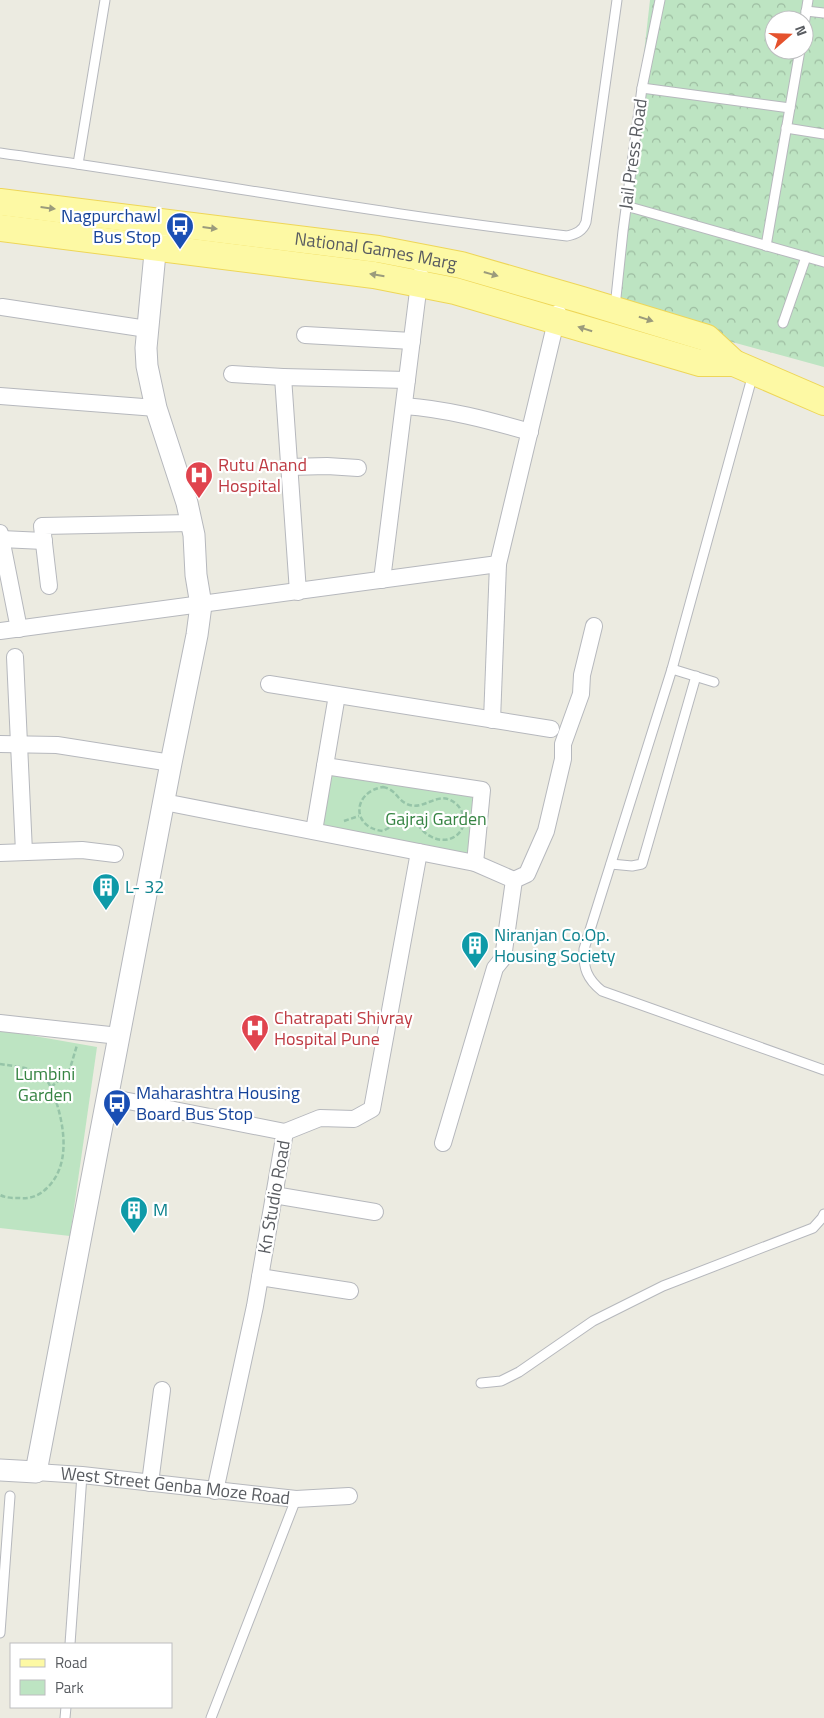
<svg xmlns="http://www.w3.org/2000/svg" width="824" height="1718" viewBox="0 0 824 1718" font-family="'Titillium Web',sans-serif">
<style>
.green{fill:#bde4c2}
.forest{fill:url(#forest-crowns);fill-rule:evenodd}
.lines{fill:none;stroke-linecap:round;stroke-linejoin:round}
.service-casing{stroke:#b6b8bd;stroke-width:11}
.minor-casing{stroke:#b6b8bd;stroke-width:18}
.tertiary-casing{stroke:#b6b8bd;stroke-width:23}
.primary-casing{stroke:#eed658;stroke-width:28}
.path{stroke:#96c4a8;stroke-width:2.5;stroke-dasharray:5 2.5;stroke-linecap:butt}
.service{stroke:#fff;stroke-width:9}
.minor{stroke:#fff;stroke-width:16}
.tertiary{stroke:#fff;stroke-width:21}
.primary{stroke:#fdf9a4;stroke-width:26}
.oneway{fill:#9b9b7c}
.labels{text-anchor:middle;stroke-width:4.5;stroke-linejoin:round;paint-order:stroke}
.street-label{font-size:18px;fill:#595c61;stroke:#fff}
.transit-label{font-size:18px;fill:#164399;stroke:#fff;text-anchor:end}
.health-label{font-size:18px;fill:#be3a42;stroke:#fff;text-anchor:start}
.park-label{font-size:18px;fill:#368443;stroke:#fff}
.culture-label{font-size:18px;fill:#0d838f;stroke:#fff;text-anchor:start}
</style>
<defs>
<pattern id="forest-crowns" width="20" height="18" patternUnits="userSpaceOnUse" patternTransform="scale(1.25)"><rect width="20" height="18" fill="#bde4c2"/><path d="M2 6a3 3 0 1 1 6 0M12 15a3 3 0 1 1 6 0" fill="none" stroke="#9dbca1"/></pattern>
</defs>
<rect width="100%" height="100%" fill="#ecebe1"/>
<g class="green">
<path d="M325 766 482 790 475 863 314 831Z"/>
<path d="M0 1030 97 1047 70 1236 0 1228Z"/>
</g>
<path class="forest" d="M650 0H824V367L615 310ZM774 20H804V50H774Z"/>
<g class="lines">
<g class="service-casing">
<g id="service">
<path d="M806 11 824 13"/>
<path d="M804 25 808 0"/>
<path d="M642 88 790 108"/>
<path d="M786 128 824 134"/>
<path d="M0 153C189 179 377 214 567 236 576 234 583 231 586 222L617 0"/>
<path d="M78 164 105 0"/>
<path d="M626 206 824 262"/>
<path d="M766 246 800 50"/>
<path d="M615 307 623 231 642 88 660 0"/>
<path d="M783 323 806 257"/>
<path d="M753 374 672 669 584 949C583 968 587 979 602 991L824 1070"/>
<path d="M672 669 714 682"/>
<path d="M611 864 632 866 642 864 696 676"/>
<path d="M481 1383 501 1381 519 1372 593 1321 663 1286 813 1228 822 1218 824 1214"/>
<path d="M0 1633 10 1496"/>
<path d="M70 1644 82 1475"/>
<path d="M65 1718 66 1707"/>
<path d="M211 1718 296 1499"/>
</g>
</g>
<g class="minor-casing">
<g id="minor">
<path d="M2 307 147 329"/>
<path d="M305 335 412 341"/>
<path d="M232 374 283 377"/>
<path d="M0 396 156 408"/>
<path d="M404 406C447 409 488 420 530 432"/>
<path d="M289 467 327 466 358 468"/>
<path d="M0 533 19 629"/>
<path d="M1 539 44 541"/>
<path d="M382 580 420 275"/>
<path d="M49 586 42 526 191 523"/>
<path d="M298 592 283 377 407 380"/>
<path d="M0 631 498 564 558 313"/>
<path d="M15 657 24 852"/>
<path d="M269 684 551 729"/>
<path d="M492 720 498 564"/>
<path d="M0 744 57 745 171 763"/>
<path d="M325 766 482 790 475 863"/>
<path d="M164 802 475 863 514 880"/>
<path d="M314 831 337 695"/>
<path d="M0 853 82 850 115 854"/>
<path d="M514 880 527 874 546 831 563 759V744L581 694 582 675 594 626"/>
<path d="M0 1023 119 1036"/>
<path d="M108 1097 285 1132"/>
<path d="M285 1132 320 1118 354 1119 372 1109 419 852"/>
<path d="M443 1143 495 968 503 958 514 880"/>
<path d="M274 1195 375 1212"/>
<path d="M260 1277 350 1291"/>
<path id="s1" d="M36 1472 82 1475 296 1499 349 1496"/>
<path d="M150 1483 162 1390"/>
<path d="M215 1491 255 1306 285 1132"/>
</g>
</g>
<g class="tertiary-casing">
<path id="tertiary" d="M0 1470 36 1472 171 763 197 635 201 605 196 575 194 535 187 503 156 408 147 366 146 348 157 232"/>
</g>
<g class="primary-casing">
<g id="primary">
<path id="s2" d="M0 202 378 249 461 265 582 300 707 338 734 363 824 402"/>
<path d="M0 228 374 275 455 291 700 363H734"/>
</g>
</g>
<g class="path">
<path d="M383 787C397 790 396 799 407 804 424 812 438 789 455 803 458 805 460 808 462 812 470 833 448 847 430 836 423 833 419 825 413 820H403L383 831C351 828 352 792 383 787Z"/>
<path d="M344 821 359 816"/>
<path d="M0 1064C13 1066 29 1067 41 1075 50 1081 52 1091 56 1101 65 1129 70 1166 47 1188 39 1196 30 1199 19 1198 13 1198 6 1198 0 1195"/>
<path d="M51 1087 69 1072 77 1045"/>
</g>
<use href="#service" class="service"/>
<use href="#minor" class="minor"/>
<use href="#tertiary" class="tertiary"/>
<use href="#primary" class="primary"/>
</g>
<defs><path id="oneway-solid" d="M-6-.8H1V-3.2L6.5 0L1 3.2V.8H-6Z" transform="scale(1.25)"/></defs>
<g class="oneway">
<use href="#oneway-solid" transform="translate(48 208) rotate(7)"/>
<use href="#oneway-solid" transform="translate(210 228) rotate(7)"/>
<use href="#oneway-solid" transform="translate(491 274) rotate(16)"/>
<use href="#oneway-solid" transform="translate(377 275) rotate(-171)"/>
<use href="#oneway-solid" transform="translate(646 319) rotate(17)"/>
<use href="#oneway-solid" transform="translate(585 329) rotate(-163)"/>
</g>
<defs>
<g id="bus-pin" transform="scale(1.4375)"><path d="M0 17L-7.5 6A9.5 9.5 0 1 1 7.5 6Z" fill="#1a4fb4" stroke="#fff"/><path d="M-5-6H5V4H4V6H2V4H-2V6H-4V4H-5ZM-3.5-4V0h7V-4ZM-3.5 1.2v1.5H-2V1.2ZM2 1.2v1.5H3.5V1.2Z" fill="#fff"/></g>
<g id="hospital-pin" transform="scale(1.4375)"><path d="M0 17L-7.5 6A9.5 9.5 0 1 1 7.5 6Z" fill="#e0444e" stroke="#fff"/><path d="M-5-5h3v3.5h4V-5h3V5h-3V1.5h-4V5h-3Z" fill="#fff"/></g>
<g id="building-pin" transform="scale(1.4375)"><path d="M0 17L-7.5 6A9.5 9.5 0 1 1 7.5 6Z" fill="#0f9aa8" stroke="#fff"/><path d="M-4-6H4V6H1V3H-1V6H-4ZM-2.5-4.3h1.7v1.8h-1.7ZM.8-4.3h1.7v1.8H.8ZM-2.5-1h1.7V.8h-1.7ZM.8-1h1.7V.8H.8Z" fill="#fff"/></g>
</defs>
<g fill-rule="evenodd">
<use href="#bus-pin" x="180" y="226"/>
<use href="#hospital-pin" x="199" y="475"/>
<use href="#building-pin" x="106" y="887"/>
<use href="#building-pin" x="475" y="945"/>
<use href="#hospital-pin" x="255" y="1028"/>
<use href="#bus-pin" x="117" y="1103"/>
<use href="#building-pin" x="134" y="1210"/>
</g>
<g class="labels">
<g class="street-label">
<text transform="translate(633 154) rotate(-82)" y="6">Jail Press Road</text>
<text dy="6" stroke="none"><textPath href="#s2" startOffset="379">National Games Marg</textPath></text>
<text transform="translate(274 1197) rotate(-80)" y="6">Kn Studio Road</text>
<text dy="6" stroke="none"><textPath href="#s1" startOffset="140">West Street Genba Moze Road</textPath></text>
</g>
<g class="transit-label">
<text x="161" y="222">Nagpurchawl<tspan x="161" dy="21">Bus Stop</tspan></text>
<text x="136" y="1099" text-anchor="start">Maharashtra Housing<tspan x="136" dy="21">Board Bus Stop</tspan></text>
</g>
<g class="health-label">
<text x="218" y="471">Rutu Anand<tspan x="218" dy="21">Hospital</tspan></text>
<text x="274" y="1024">Chatrapati Shivray<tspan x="274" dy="21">Hospital Pune</tspan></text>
</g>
<g class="park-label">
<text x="436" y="825">Gajraj Garden</text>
<text x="45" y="1080">Lumbini<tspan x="45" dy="21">Garden</tspan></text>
</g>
<g class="culture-label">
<text x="125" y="893">L- 32</text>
<text x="494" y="941">Niranjan Co.Op.<tspan x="494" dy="21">Housing Society</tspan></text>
<text x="153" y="1216">M</text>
</g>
</g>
<rect x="10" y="1643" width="162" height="65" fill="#ffffff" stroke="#bdbec0"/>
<rect x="20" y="1659" width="25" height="8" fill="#fdf9a4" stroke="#bdbec0"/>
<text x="55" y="1668" font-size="15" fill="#595c61">Road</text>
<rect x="20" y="1680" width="25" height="15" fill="#bde4c2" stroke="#bdbec0"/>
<text x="55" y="1693" font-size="15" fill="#595c61">Park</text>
<g transform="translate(789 35) rotate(70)"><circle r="24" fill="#ffffff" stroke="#bdbec0"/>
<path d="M0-4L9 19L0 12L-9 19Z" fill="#e5522d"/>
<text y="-8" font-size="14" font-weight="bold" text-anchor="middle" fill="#595c61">N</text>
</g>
</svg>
